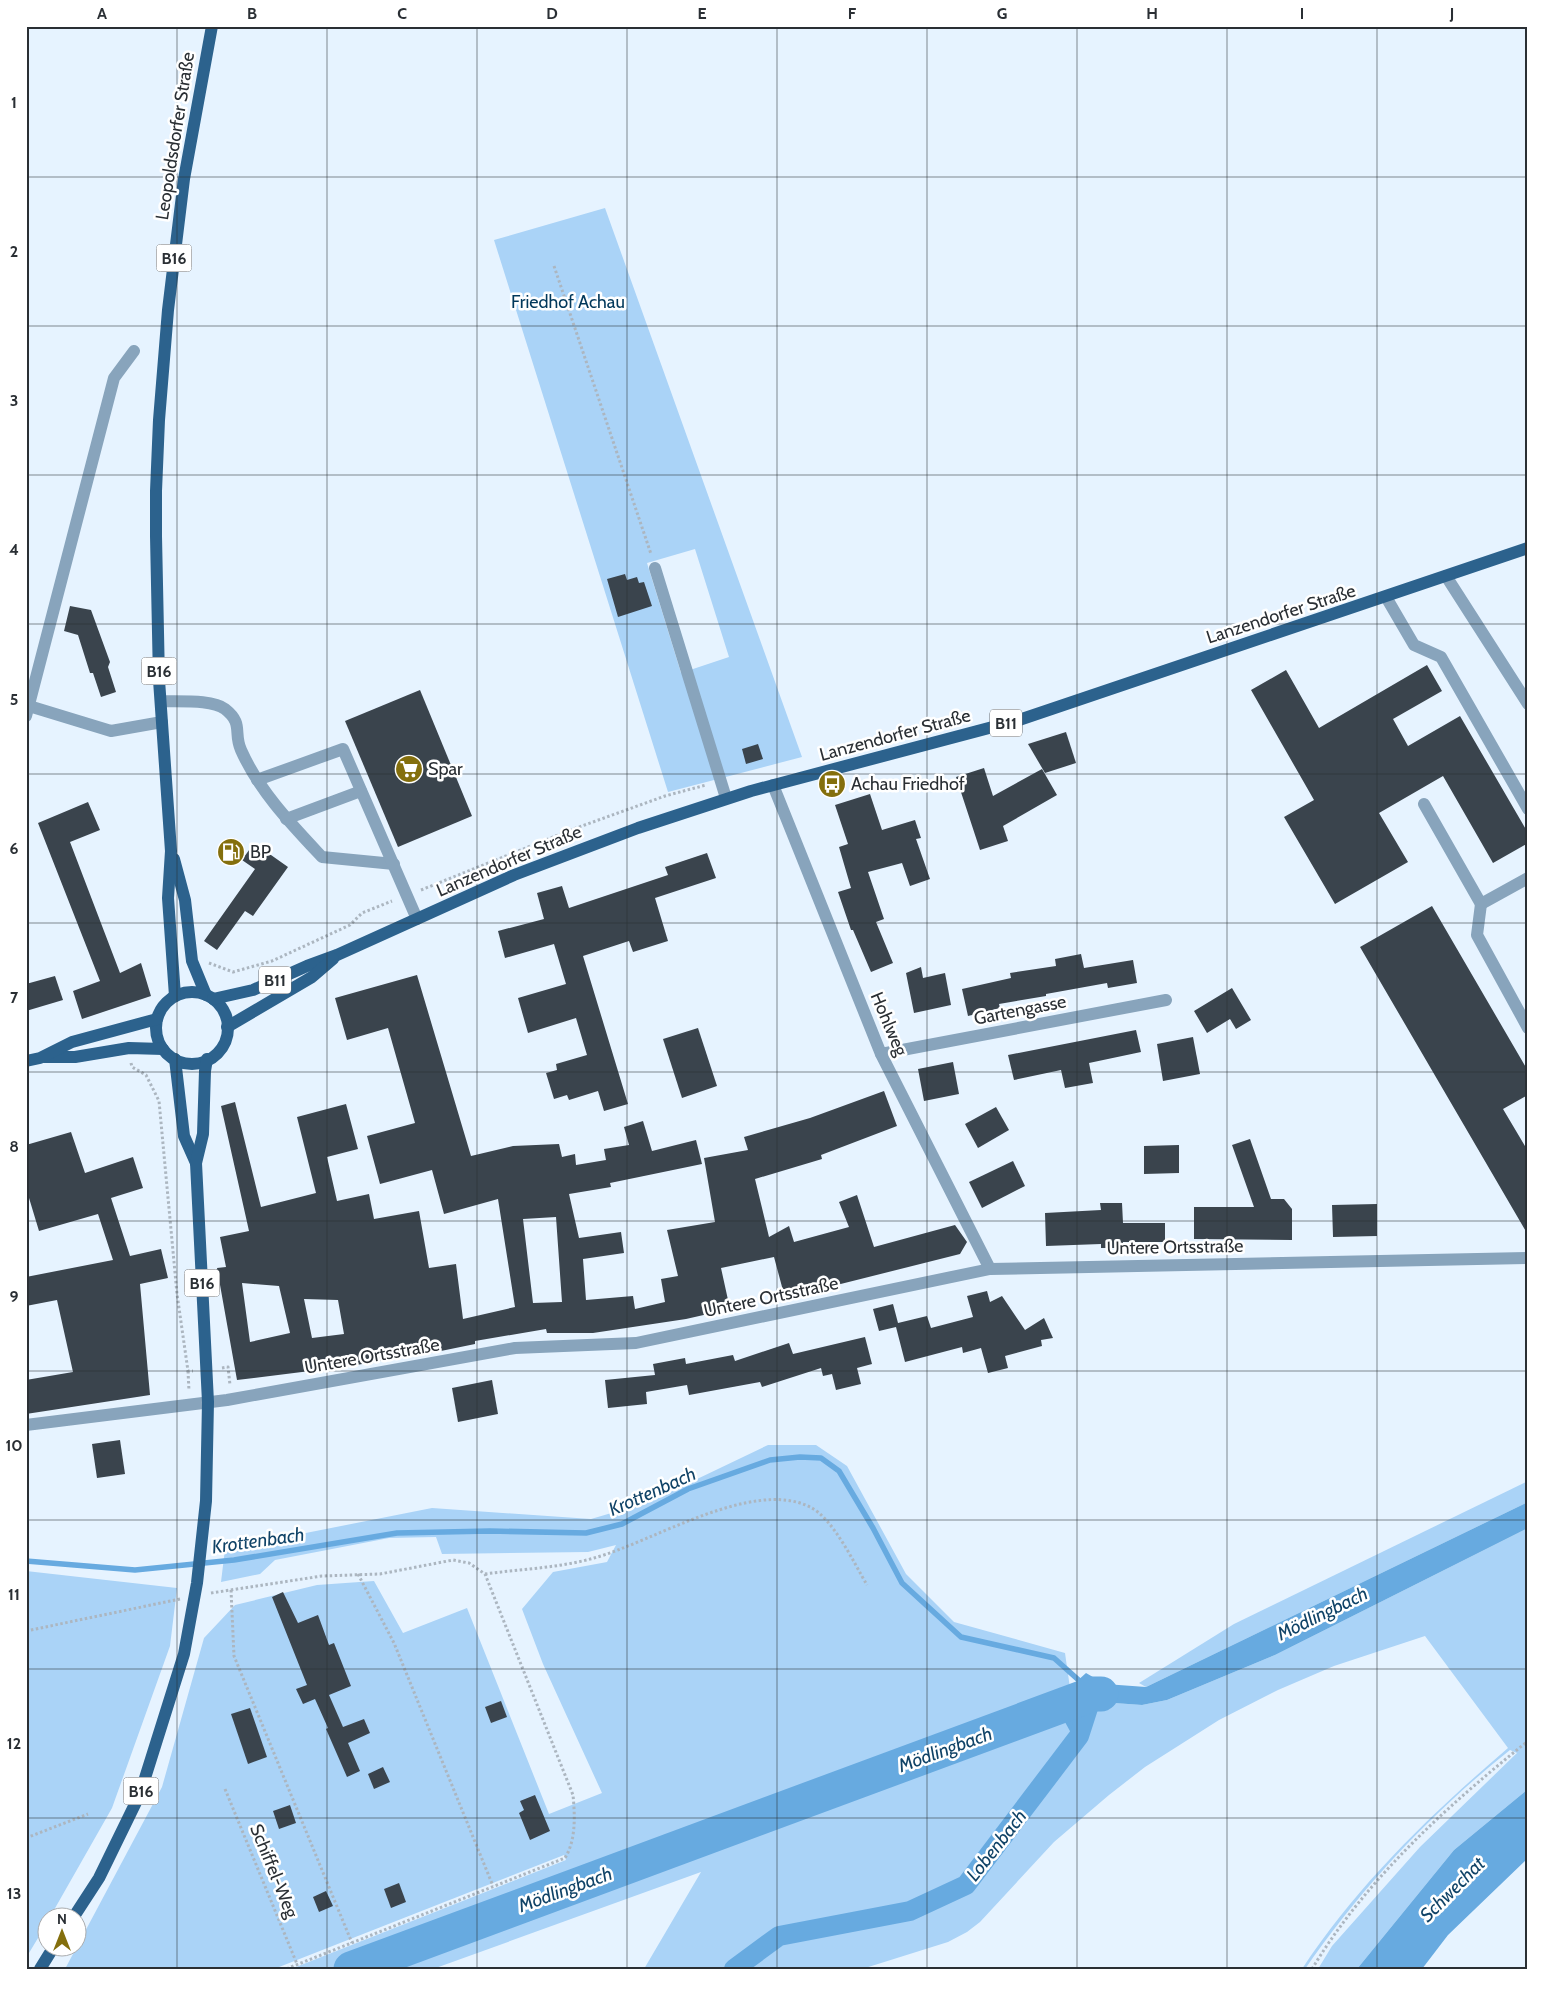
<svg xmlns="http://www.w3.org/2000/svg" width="1554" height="1995" viewBox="0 0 1554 1995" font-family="Cabin,sans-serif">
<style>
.green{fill:#aad3f7;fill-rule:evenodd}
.water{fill:#67aae0}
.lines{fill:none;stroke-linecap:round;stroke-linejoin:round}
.stream{stroke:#67aae0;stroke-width:5.5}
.canal{stroke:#67aae0;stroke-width:20}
.river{stroke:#67aae0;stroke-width:35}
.building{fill:#3a444d;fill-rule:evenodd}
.path{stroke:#acb6c0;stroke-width:3;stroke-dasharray:2.5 2.5;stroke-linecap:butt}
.minor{stroke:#88a4bc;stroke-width:12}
.major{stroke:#2c628d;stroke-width:12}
.grid{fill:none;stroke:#2a2f34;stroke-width:1;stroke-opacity:0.55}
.labels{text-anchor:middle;stroke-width:5;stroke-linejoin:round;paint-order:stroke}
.shield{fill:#fff;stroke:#6a6d71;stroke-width:1}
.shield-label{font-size:16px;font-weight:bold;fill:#2a2f34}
.street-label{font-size:18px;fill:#2a2f34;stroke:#fff}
.park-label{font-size:18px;fill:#01385b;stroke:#fff}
.poi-label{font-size:18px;fill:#2a2f34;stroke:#fff;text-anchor:start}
.water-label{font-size:19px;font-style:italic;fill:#104367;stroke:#fff}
.neatline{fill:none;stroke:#2a2f34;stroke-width:2}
.grid-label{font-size:16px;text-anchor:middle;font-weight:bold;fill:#2a2f34}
</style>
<rect width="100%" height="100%" fill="#e6f3ff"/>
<g class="green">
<path d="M605 208 802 757 668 792 494 240ZM695 549 729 657 681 673 647 563Z"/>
<path d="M768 1445H816L847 1466 906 1574 954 1622 1065 1653 1070 1688 1054 1702 1092 1712 1114 1703 1142 1705 1167 1700 1275 1655 1528 1528V1789L1454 1850 1357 1969H1318L1332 1946 1420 1847 1517 1753 1510 1750C1432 1812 1362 1887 1305 1969H1302C1358 1884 1431 1814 1508 1748L1425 1636 1334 1666 1278 1690 1219 1720 1145 1767 1109 1795 1054 1842 980 1922 967 1932 948 1942 862 1969H644L701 1872 433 1969H291L566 1860 564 1855 274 1969H65L162 1787 204 1638 235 1605 317 1585 374 1581 403 1633 467 1608 549 1814 602 1793 543 1664 522 1609 553 1572 607 1562 616 1545 588 1552 442 1554 436 1537 389 1538 275 1560 260 1574 221 1582 225 1549 432 1508 591 1519 649 1502Z"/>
<path d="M1528 1481V1502L1146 1687 1139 1683 1234 1624Z"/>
<path d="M26 1571 177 1588 170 1646 112 1808 50 1917 48 1918 47 1923 26 1958Z"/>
</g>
<g class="water">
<path d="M1528 1502V1528L1275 1655 1167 1700 1142 1705 1114 1703 1092 1712 1086 1729 1071 1733 1054 1702 1086 1673 1105 1684 1146 1687Z"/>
<path d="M1528 1789V1858L1448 1935 1422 1969H1357L1454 1850Z"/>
</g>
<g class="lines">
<path class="stream" d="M26 1561 135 1570 234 1560 397 1533 490 1531 586 1533 622 1524 688 1489 770 1460 800 1457 821 1458 839 1471 873 1528 902 1583 961 1637 1054 1658 1083 1684"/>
<path class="canal" d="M734 1969 779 1936 910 1911 966 1885 1079 1736 1089 1705"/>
<path class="river" d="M351 1969 1093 1694H1101"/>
</g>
<g class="building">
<path d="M625 574 627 580 637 577 639 583 644 582 652 606 618 617 607 579Z"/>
<path d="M70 606 91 610 110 662 108 667 116 692 101 697 93 673H90L78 635 64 631Z"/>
<path d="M1427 665 1442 691 1393 719 1408 746 1460 716 1528 833V843L1493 863 1443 776 1379 813 1408 862 1335 904 1284 817 1314 800 1251 690 1286 670 1319 728Z"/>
<path d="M420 690 472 816 398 847 345 721Z"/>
<path d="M1066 732 1076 763 1045 773 1028 744Z"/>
<path d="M758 744 763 759 746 764 742 749Z"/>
<path d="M984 768 993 796 1042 769 1057 795 1003 826 1008 841 980 850 956 777Z"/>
<path d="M870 794 882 830 915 820 921 838 916 839 930 879 910 886 902 863 868 872 884 919 876 922 893 963 871 972 853 930H851L838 892 851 888 839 847 848 844 835 805Z"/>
<path d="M88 802 100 830 70 842 120 973 141 963 151 996 82 1019 73 991 100 981 38 823Z"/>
<path d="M254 843 288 867 253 916 245 911 217 950 204 941 255 869 242 860Z"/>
<path d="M707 853 716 878 655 898 668 941 633 952 629 941 583 956 628 1104 604 1111 598 1091 569 1100 567 1095 554 1099 546 1073 557 1070 556 1064 587 1055 576 1018 528 1033 518 998 566 984 554 944 505 958 498 931 544 919 537 893 562 886 569 908 668 875 665 867Z"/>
<path d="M1432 906 1528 1071V1095L1503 1109 1528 1151V1235L1360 947Z"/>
<path d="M1081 954 1084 968 1133 960 1137 983 1108 988 1107 983 1046 994V996L999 1004 1000 1008 968 1016 962 989 1011 978 1010 973 1056 966 1055 959Z"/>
<path d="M921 967 923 978 945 973 951 1005 914 1013 906 973Z"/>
<path d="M417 975 471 1156 513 1146 559 1144 562 1157 575 1154 576 1165 606 1160 604 1149 629 1145 624 1127 643 1121 652 1151 696 1140 702 1164 610 1183 611 1187 569 1194 579 1238 621 1232 624 1253 583 1259 586 1300 633 1296 635 1309 665 1302 661 1279 678 1276 667 1230 715 1222 704 1158 748 1150 744 1137 810 1118 884 1091 897 1126 821 1155 822 1159 755 1179 769 1237 789 1226 794 1242 849 1227 839 1202 857 1195 874 1247 955 1225 967 1242 960 1254 785 1298 774 1257 721 1268 730 1309 686 1319 593 1333H547L546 1329 475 1341V1344L436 1352 350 1366 237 1380 217 1268 226 1267 220 1237 249 1231 221 1106 235 1102 261 1207 316 1193 297 1117 346 1104 358 1149 327 1157 337 1201 369 1194 374 1219 419 1211 429 1268 456 1264 463 1319 515 1307 498 1199 444 1214 432 1170 380 1184 367 1136 415 1123 388 1028 347 1040 335 998ZM556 1217 562 1302 533 1303 523 1219ZM242 1283 279 1286 290 1333 250 1342ZM304 1299 338 1300 344 1334 312 1338Z"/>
<path d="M55 976 63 1000 26 1011V984Z"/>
<path d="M1232 988 1251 1020 1236 1029 1230 1019 1207 1033 1194 1011Z"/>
<path d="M698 1028 717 1086 682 1098 663 1039Z"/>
<path d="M1136 1030 1141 1052 1089 1063 1093 1083 1065 1088 1061 1070 1014 1080 1008 1055Z"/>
<path d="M1193 1037 1200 1074 1163 1081 1157 1044Z"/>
<path d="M953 1062 959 1094 924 1101 918 1069Z"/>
<path d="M996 1107 1009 1130 978 1148 965 1124Z"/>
<path d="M71 1132 85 1173 133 1157 143 1188 111 1198 130 1256 161 1249 168 1278 140 1284 150 1395 26 1414V1380L73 1372 57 1300 26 1306V1277L113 1260 98 1214 39 1231 26 1188V1145Z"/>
<path d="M1250 1139 1271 1199H1284L1292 1209V1240L1194 1239V1207H1254L1232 1145Z"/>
<path d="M1179 1145V1173L1144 1174V1146Z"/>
<path d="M1013 1161 1025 1186 982 1208 969 1182Z"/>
<path d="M1100 1203H1122L1123 1223H1165V1242H1123V1248H1101V1244L1046 1246 1045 1213 1101 1210Z"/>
<path d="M1377 1204V1236L1333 1237 1332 1205Z"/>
<path d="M987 1291 990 1302 1002 1296 1025 1330 1044 1318 1053 1338 1041 1340 1042 1346 1005 1356 1008 1368 988 1373 981 1348 963 1353 962 1347 905 1362 896 1327 879 1331 873 1309 893 1304 898 1323 927 1316 931 1328 973 1317 967 1296Z"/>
<path d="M865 1337 872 1364 857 1368 861 1384 836 1390 832 1374 823 1376 821 1368 762 1387 760 1382 689 1395 687 1385 646 1392 647 1404 608 1408 605 1380 655 1375 653 1364 685 1358 686 1364 733 1355 735 1361 789 1343 793 1354Z"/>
<path d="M492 1380 498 1414 458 1422 452 1388Z"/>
<path d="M120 1440 125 1474 97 1478 92 1444Z"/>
<path d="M283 1592 298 1623 318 1615 329 1645 334 1643 351 1686 329 1695 343 1727 364 1719 370 1733 348 1743 360 1771 347 1777 326 1729 328 1728 315 1699 303 1704 296 1689 307 1685 272 1597Z"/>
<path d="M501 1701 507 1717 491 1723 485 1707Z"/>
<path d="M250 1708 267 1757 248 1764 231 1714Z"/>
<path d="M383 1767 390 1782 374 1789 368 1774Z"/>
<path d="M535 1795 550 1831 530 1840 519 1813 524 1810 520 1801Z"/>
<path d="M290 1805 296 1823 279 1829 273 1811Z"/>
<path d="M399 1883 406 1902 391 1908 384 1889Z"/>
<path d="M326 1891 333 1906 319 1912 313 1897Z"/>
</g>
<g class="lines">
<g class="path">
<path d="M554 266 651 554"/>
<path d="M421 890 568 831 665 796 706 785"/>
<path d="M209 963 233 972 272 961 350 925 362 913 392 901"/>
<path d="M131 1063 132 1067 146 1075 159 1101 177 1294 188 1371H193"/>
<path d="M222 1368 228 1367 230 1385"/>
<path d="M188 1371 189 1391"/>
<path d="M358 1574 394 1643 493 1886"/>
<path d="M485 1574C521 1569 559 1568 594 1558 653 1542 752 1478 810 1507 833 1518 854 1563 867 1585"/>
<path d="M231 1590 234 1656 352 1943"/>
<path d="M211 1593 322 1576 380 1574 453 1560 469 1563 485 1574 573 1795C575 1816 576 1840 565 1858L286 1969"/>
<path d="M26 1631 180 1599"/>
<path d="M225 1789 297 1964"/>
<path d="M26 1838 88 1814"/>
<path d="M1312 1969C1366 1879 1447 1806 1528 1741"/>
</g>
<g class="minor">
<path d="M655 568 726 798"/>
<path d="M1446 576 1528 704"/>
<path d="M1386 597 1414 645 1441 657 1528 809"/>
<path d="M161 701C177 702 212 699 225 709 244 724 233 732 241 750 259 791 292 825 322 857L394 864"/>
<path d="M29 706 111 731 162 722"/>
<path d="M26 716 114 378 134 351"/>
<path d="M257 780 343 749 417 919"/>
<path d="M773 785 881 1054 990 1269"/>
<path d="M1424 804 1481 904 1528 878"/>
<path d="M286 819 361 791"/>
<path d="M1481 904 1477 935 1528 1028"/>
<path d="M881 1054 1166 1000"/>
<path d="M26 1425 227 1400 515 1348 636 1343 990 1269 1528 1258"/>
</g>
<g class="major">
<path d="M174 859 185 900 192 961 206 995"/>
<circle cx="192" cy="1028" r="36"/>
<path d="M175 996 168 898 171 851 159 680 156 536V491L159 420 168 310 184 179 212 26"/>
<path d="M213 999 253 990 307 966 337 955 514 875 638 828 751 791 1019 720 1528 548"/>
<path d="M227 1027 312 977 333 959"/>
<path d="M44 1057H75L129 1048 163 1049"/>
<path d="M175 1059 184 1136 196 1163"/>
<path d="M26 1061 40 1058 72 1042 157 1019"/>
<path d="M73 1918 99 1878 140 1794 184 1654 197 1583 206 1501 208 1402 196 1163 203 1134 205 1071 207 1059"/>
<path d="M40 1969 53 1948"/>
</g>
</g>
<path class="grid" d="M177 26V1969M327 26V1969M477 26V1969M627 26V1969M777 26V1969M927 26V1969M1077 26V1969M1227 26V1969M1377 26V1969M26 177H1528M26 326H1528M26 475H1528M26 624H1528M26 774H1528M26 923H1528M26 1072H1528M26 1221H1528M26 1371H1528M26 1520H1528M26 1669H1528M26 1818H1528"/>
<defs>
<g id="supermarket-disc" transform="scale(1.4375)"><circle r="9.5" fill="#846f0d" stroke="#fff"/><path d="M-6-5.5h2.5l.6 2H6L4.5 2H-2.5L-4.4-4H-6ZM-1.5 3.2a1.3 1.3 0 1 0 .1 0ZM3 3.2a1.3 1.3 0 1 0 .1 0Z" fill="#fff"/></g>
<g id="bus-disc" transform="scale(1.4375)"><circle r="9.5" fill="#846f0d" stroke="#fff"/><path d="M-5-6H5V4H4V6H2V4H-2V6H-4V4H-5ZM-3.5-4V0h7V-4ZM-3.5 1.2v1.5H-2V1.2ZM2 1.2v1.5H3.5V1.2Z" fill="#fff"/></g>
<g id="fuel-disc" transform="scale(1.4375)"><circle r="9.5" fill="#846f0d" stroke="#fff"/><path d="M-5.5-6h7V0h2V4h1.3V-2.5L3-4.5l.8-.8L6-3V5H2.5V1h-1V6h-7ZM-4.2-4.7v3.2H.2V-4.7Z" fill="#fff"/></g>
</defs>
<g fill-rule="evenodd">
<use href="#supermarket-disc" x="409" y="769"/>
<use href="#bus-disc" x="832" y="784"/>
<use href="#fuel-disc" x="231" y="852"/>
</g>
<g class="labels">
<g class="shield">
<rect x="156.5" y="244.5" width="35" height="27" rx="4"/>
<rect x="141.5" y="657.5" width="35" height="27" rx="4"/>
<rect x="990" y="709.5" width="32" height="27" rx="4"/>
<rect x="259" y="966.5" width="32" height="27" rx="4"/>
<rect x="184.5" y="1269.5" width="35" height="27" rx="4"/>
<rect x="123.5" y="1777.5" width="35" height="27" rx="4"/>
</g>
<g class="shield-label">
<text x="174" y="264">B16</text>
<text x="159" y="677">B16</text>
<text x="1006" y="729">B11</text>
<text x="275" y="986">B11</text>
<text x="202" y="1289">B16</text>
<text x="141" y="1797">B16</text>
</g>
<g class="street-label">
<text transform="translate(175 136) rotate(-81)" y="6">Leopoldsdorfer Straße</text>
<text transform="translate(1281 614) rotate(-18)" y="6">Lanzendorfer Straße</text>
<text transform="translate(895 735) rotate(-15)" y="6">Lanzendorfer Straße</text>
<text transform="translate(509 861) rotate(-23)" y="6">Lanzendorfer Straße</text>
<text transform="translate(1020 1010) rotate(-11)" y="6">Gartengasse</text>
<text transform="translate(889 1024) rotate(67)" y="6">Hohlweg</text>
<text transform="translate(1175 1247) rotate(-1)" y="6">Untere Ortsstraße</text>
<text transform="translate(771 1297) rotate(-12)" y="6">Untere Ortsstraße</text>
<text transform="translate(372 1356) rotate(-10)" y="6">Untere Ortsstraße</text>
<text transform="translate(274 1871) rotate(68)" y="6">Schiffel-Weg</text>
</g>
<g class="park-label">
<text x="568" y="308">Friedhof Achau</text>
</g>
<g class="poi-label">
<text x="428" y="775">Spar</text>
<text x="851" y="790">Achau Friedhof</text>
<text x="250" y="858">BP</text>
</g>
<g class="water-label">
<text transform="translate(652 1491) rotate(-24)" y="7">Krottenbach</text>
<text transform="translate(258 1540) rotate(-8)" y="7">Krottenbach</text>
<text transform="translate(1322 1613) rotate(-26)" y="7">Mödlingbach</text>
<text transform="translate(945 1749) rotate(-20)" y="7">Mödlingbach</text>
<text transform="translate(996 1845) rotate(-52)" y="7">Lobenbach</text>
<text transform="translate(565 1889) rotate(-20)" y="7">Mödlingbach</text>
<text transform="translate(1452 1889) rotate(-45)" y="7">Schwechat</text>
</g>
</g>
<rect width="1554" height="1995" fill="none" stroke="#ffffff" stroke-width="55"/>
<g transform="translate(62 1932)"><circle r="24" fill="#ffffff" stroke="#aaacae"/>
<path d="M0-4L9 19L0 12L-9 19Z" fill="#846f0d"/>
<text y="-8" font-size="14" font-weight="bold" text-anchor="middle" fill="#2a2f34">N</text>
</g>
<rect x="28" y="28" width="1498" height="1940" class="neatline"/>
<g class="grid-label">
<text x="102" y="19">A</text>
<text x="252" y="19">B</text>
<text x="402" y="19">C</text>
<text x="552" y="19">D</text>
<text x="702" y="19">E</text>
<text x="852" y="19">F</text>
<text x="1002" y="19">G</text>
<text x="1152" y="19">H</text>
<text x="1302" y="19">I</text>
<text x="1452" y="19">J</text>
<text x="14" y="108">1</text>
<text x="14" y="257">2</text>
<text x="14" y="406">3</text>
<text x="14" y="555">4</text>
<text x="14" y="705">5</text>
<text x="14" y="854">6</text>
<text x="14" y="1003">7</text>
<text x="14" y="1152">8</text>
<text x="14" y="1302">9</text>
<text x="14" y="1451">10</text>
<text x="14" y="1600">11</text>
<text x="14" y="1749">12</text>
<text x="14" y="1899">13</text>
</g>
</svg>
